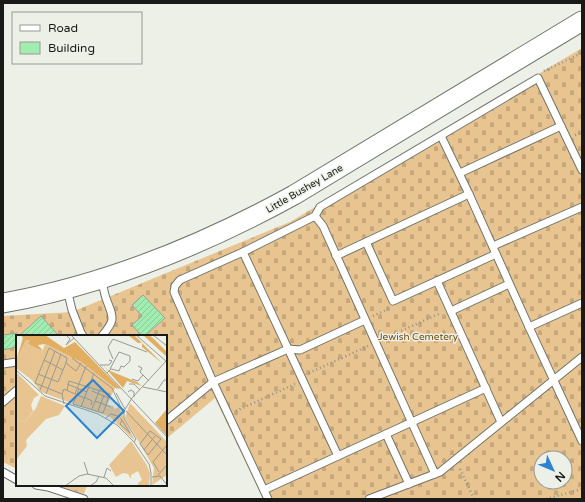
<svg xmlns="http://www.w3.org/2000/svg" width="585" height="502" viewBox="0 0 585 502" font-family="'Varela Round',sans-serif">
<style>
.cemetery{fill:url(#cemetery-stones);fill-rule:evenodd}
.building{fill:url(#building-hatch);stroke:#99a19a}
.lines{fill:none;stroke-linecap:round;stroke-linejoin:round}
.lane-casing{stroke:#70746b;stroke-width:9}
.secondary-casing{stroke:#70746b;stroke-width:21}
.path{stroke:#91948d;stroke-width:2.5;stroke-dasharray:1 3;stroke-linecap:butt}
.lane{stroke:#fff;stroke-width:7}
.secondary{stroke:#fff;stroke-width:19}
.labels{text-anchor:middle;stroke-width:3;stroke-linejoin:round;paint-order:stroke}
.street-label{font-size:10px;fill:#191a17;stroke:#ecf0e6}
.park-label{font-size:10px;fill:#6f4d12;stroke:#ecf0e6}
.inset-road{fill:none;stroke:#989a93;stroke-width:1}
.view{fill:#2b83d1;fill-opacity:0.15;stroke:#2b83d1;stroke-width:2}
.inset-edge{fill:none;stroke:#191a17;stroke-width:2}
</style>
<defs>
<pattern id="cemetery-stones" width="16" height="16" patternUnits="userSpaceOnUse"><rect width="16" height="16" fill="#e8c491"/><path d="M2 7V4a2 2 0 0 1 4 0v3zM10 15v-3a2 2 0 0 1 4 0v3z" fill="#c6a87c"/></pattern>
<pattern id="building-hatch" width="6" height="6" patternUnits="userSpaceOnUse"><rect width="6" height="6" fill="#a1edb1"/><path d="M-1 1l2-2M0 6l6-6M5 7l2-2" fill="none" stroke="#8acb98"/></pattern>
</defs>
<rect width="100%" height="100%" fill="#ecf0e6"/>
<g class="cemetery">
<path d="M582 48V499H263L215 398 166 439V336H17V469L3 462V316L72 312 290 222ZM541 458H565V482H541Z"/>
<path d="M56 485H87L84 494Z"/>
</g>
<g class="building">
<path d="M143 295 165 318 145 336H142L132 325 142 316 132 305Z"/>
<path d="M41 316 59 336H19Z"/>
<path d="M17 333V347L3 350V335Z"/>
</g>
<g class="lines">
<g class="lane-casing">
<g id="lane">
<path d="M441 136 469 194 529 327 582 441"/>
<path d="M460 173 561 126"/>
<path d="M315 216 323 226 435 474"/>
<path d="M366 242 393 301 496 254"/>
<path d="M493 246 582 207"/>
<path d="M243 252 338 456"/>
<path d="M336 256 469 194"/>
<path d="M102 279C103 286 104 294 107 301 114 319 115 320 102 336"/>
<path d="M437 281 501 422"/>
<path d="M67 289 72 310 81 333 83 336"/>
<path d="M451 311 509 284"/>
<path d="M529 327 582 303"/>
<path d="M3 364 17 362"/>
<path d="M3 402 17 390"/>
<path d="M167 420 213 382 288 349 300 350 365 320"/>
<path d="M386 434 409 484"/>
<path d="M3 472 17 480"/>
<path d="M36 485 48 487 84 499"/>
<path d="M264 490 486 388"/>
<path d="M268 499 213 382 174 292 175 286 180 280 243 252 315 216 320 207 538 78 582 170"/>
<path d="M369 499 440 472 582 357"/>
</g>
</g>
<g class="secondary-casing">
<path id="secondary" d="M3 303C105 285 203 245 294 195L582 21"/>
</g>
<g class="path">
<path d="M544 71 582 53"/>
<path d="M575 135 582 132"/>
<path d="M373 316 388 309"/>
<path d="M383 339 441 313"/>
<path d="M309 373 368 346"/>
<path d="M236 411 295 384"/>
<path d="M460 469 474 499"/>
<path d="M546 499 582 489"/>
</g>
<use href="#lane" class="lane"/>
<use href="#secondary" class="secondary"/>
</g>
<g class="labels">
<g class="street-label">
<text transform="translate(304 188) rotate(-30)" y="4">Little Bushey Lane</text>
</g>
<g class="park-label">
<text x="418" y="340">Jewish Cemetery</text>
</g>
</g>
<g transform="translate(16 335)">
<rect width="151" height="151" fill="#ecf0e6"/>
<path d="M25 61 49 71 43 80 30 84 10 105 11 111 0 125V84L9 87 20 73ZM115 106 130 129 134 138 133 151H123L122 148 126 145 122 136 115 140V144L112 139 107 138 100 142 93 130Z" fill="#e8c491"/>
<path d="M5 0H29L48 13 59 7 105 54 99 53 65 27 29 9 22 10 27 16 17 12 12 9 13 5H10L0 26 7 3ZM112 0H118L146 28 126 12V8H122ZM127 0H133L138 4 151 17V22ZM86 29 92 35 121 47 126 51 111 46 107 53ZM151 74V101L139 88Z" fill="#e2af62"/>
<path d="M29 9 65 27 99 53 91 70 97 71 99 74 103 72 119 106 94 82 25 57 16 45ZM114 68 151 107V140L136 150 138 133 109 83Z" fill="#e8c491"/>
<path d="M10 5H14L12 9 27 16 16 45 0 33V26ZM0 37 23 60 18 63 15 70 17 76 9 87 0 84Z" fill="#e8c491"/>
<path class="inset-road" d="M50 0 54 4 50 10 58 3M55 0 151 102M120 0 151 27M137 0 151 11M56 23 96 53 108 79M97 24 92 12 97 4 131 17M28 25 47 35 50 28M84 30H93L96 26 93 25M122 31 126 33 124 37 133 46M0 35 29 61 82 79 101 90 118 107 133 129 135 138V151M91 38 95 34 103 36 105 31 108 32 114 26V21L103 17 94 34M22 39 42 47 47 35M116 44 122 46 127 40M51 49 71 57M113 49H118L124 55M127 52 151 57M142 54 148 45H151M24 55 39 16M51 56 53 46 94 59 87 78 57 69 63 54M76 56 93 63M112 57 115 55 118 57V62M100 58 109 74M30 59 45 19M46 59 19 48 33 13 51 23 50 28 60 36 65 28M59 59 70 31M68 62 76 66 75 70M79 66 95 72M48 69 46 59 48 54 68 63M65 72 78 38M76 74 84 54M82 76 88 60M110 76 151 120M90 83 95 79 104 82M104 83 106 85 114 98 104 89 106 85M134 96 145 104 132 120 124 109ZM118 107 120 104 108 83V76L116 63 151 25M128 115 139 101M68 127 72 139M143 137 137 127 151 110M142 140 151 130M88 142 91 133 95 136M136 142 144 141 151 150M49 151 63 141 71 139 90 143 98 151M74 151 80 147 83 141"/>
<path class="view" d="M77 45 108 76 81 103 50 71Z"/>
<rect width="151" height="151" class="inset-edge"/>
</g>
<rect width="585" height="502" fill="none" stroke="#191a17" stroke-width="8"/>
<rect x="12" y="12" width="130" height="52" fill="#ecf0e6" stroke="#989a93"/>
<rect x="20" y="25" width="20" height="6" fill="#ffffff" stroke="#989a93"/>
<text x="48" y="32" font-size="12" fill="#191a17">Road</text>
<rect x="20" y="42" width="20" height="12" fill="#a1edb1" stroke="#989a93"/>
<text x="48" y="52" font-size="12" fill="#191a17">Building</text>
<g transform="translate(553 470) rotate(134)"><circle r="19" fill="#ecf0e6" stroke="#989a93"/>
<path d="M0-3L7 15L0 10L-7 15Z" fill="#2b83d1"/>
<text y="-6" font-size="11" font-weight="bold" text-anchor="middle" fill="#191a17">N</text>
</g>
</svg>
